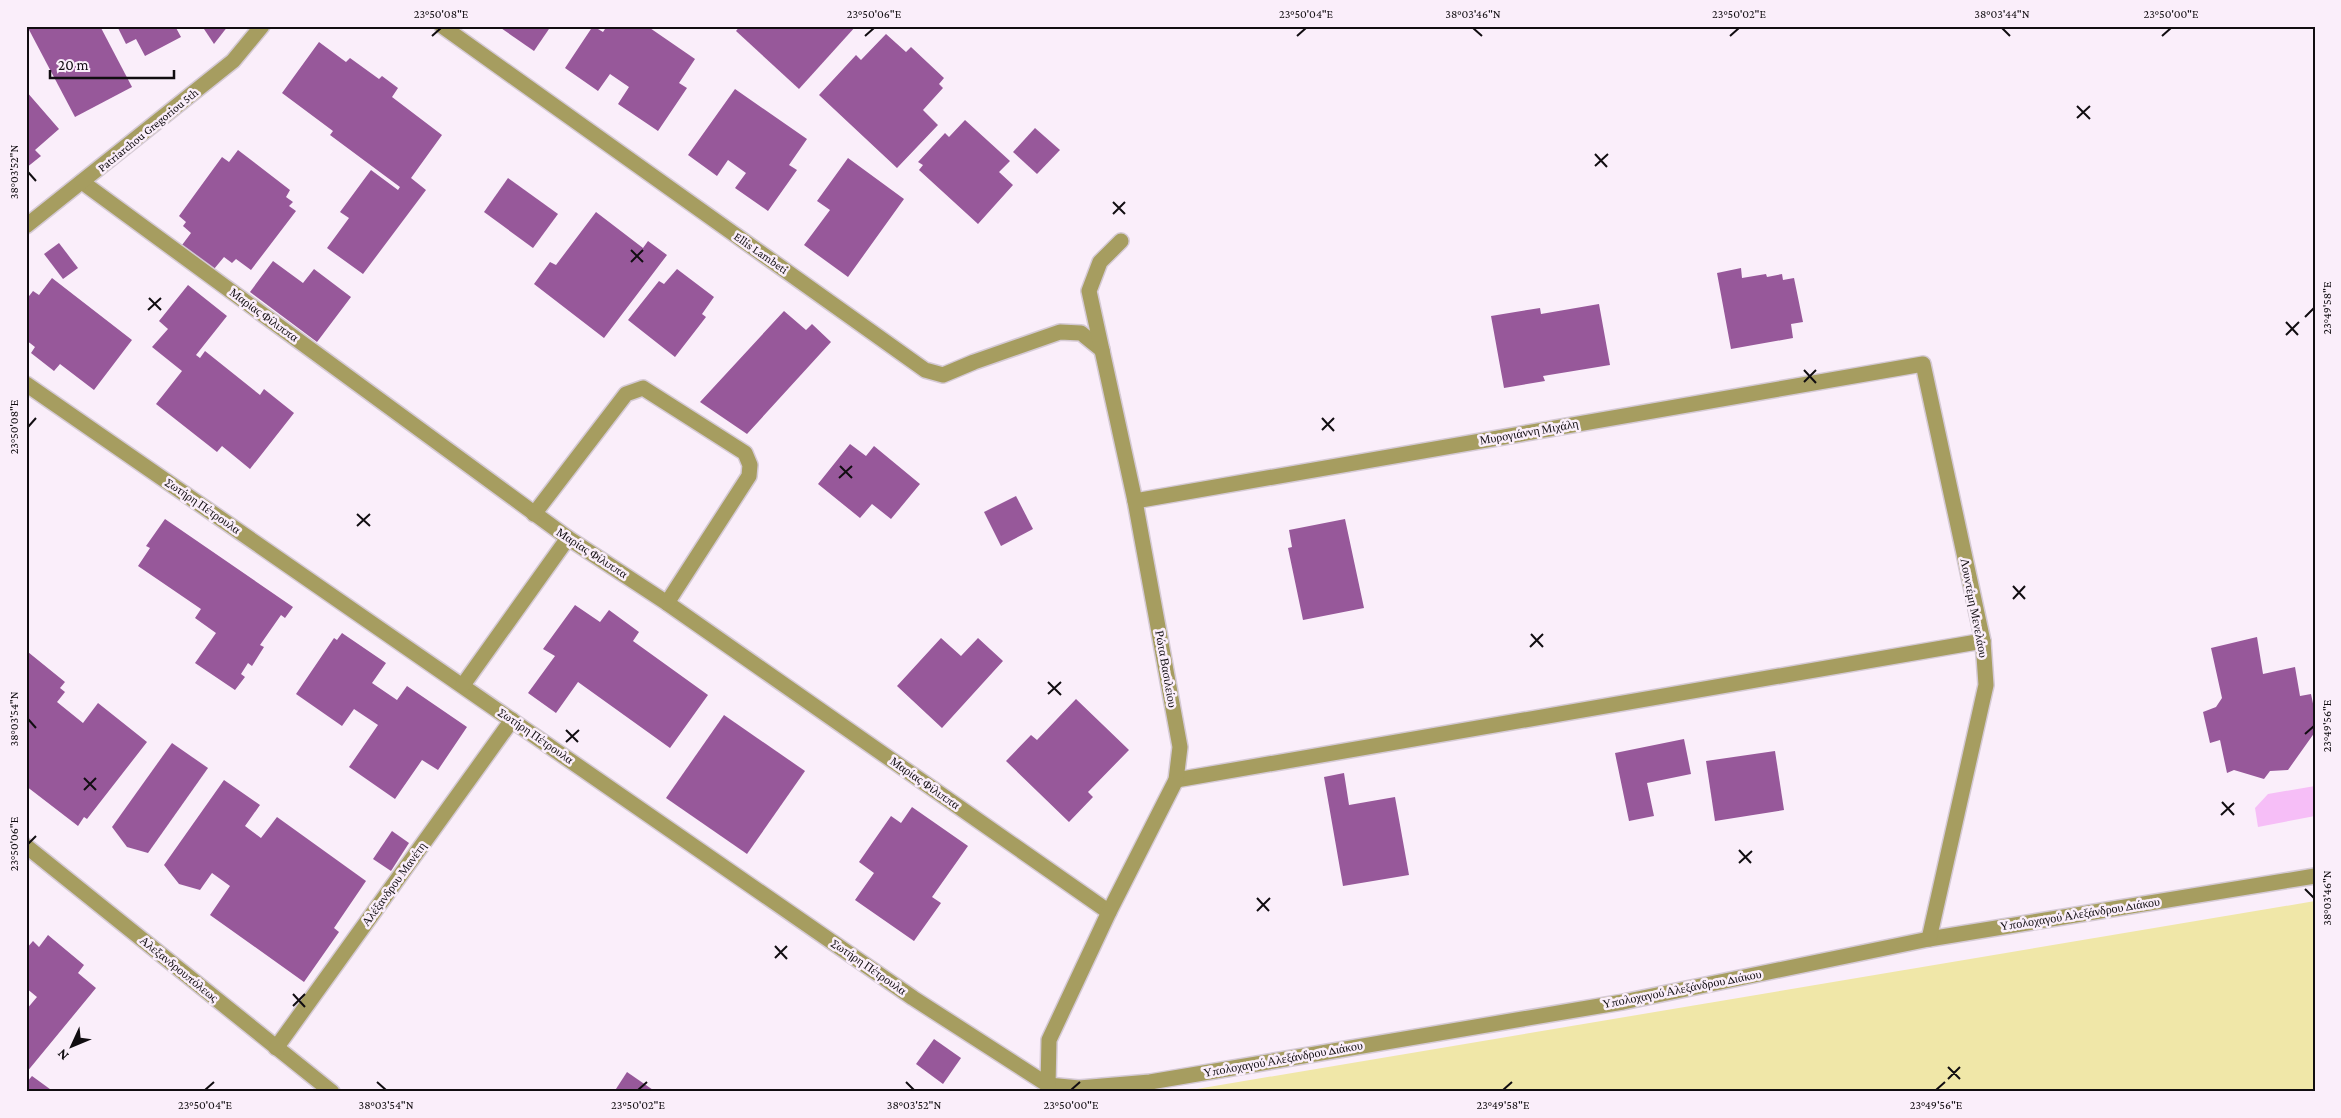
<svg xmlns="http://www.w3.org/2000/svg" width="2341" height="1118" viewBox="0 0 2341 1118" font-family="'Crimson Pro',serif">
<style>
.green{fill:#f0e7a8}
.water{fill:#f6bef7}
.building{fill:#97589a}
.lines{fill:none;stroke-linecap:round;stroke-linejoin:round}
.minor-casing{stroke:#d5cad5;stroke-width:18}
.minor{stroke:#a69d60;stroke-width:15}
.ticks{fill:none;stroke:#110d11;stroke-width:2}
.labels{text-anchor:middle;stroke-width:5;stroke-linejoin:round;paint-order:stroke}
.street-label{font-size:12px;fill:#110d11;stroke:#faeefa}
.neatline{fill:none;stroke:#110d11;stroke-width:2}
.ticks-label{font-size:12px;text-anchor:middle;fill:#110d11}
</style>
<rect width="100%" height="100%" fill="#faeefa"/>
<path class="green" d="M2315 901V1092H1179Z"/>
<path class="water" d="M2315 786V816L2258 827 2255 808 2268 794Z"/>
<g class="building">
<path d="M27 26H100L132 87 75 117Z"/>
<path d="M117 26H175L181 37 145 56 136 39 126 44Z"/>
<path d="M202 26H228L214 44Z"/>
<path d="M498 26H551L534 51Z"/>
<path d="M593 26 603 32 607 26H647L695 59 679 83 687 88 658 131 618 104 629 87 610 74 598 91 565 68Z"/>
<path d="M740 26H856L799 89 736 31Z"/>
<path d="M886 34 906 52 911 47 944 78 939 84 943 88 923 110 938 125 897 168 819 95 856 55 861 60Z"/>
<path d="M319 42 346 62 350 58 379 79 382 76 398 88 392 97 442 135 411 178 426 190 363 274 327 248 349 218 340 212 371 170 398 190 400 187 330 135 333 131 282 93Z"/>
<path d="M735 89 807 139 789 165 797 170 768 211 735 188 746 173 728 160 717 176 688 155Z"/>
<path d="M26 91 59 129 35 150 41 156 26 168Z"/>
<path d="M965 120 1010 161 999 172 1013 185 978 224 919 170 923 165 918 162 945 133 949 137Z"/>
<path d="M1035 128 1060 150 1037 174 1013 152Z"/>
<path d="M238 150 290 190 286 197 293 202 289 206 296 211 251 270 236 259 232 263 224 257 214 269 182 245 191 233 183 226 186 222 179 216 222 157 229 162Z"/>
<path d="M848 158 904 199 848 277 804 245 830 210 817 201Z"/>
<path d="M508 178 558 214 533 248 484 212Z"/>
<path d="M596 212 643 248 648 241 667 255 604 338 534 284 550 262 556 265Z"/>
<path d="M59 243 78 268 63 279 44 254Z"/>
<path d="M273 261 303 283 314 269 351 297 317 342 250 292Z"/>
<path d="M1741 268 1742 278 1766 274 1767 277 1782 274 1783 280 1794 278 1803 322 1791 324 1793 338 1731 349 1717 273Z"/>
<path d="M677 269 714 297 702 314 706 317 675 357 628 320 659 281 664 284Z"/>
<path d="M52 278 132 340 94 390 60 364 54 371 31 353 35 347 26 340V300L33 291 39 295Z"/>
<path d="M188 285 227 316 196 355 200 358 205 351 260 395 264 389 294 413 250 469 222 446 217 452 156 404 182 371 152 347 168 329 159 321Z"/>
<path d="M1599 304 1610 365 1543 376 1545 381 1504 388 1491 316 1540 308 1541 314Z"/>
<path d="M784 311 806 330 812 324 831 342 747 434 700 402Z"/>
<path d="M850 444 866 456 874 446 920 484 891 519 872 504 860 518 818 484Z"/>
<path d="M1016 496 1033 529 1001 546 984 512Z"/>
<path d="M165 519 293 607 285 618 281 615 260 645 264 647 252 666 248 663 241 674 245 677 235 690 195 663 216 633 195 618 201 609 138 566 150 548 146 546Z"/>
<path d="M1345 519 1364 608 1303 620 1288 548 1292 547 1289 530Z"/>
<path d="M575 605 600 622 609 610 639 632 633 641 708 695 670 748 578 682 556 713 528 693 555 656 543 649Z"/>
<path d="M342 633 386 663 372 683 397 700 407 686 467 727 438 770 422 760 395 799 349 767 378 725 354 709 342 726 296 694 334 638 337 640Z"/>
<path d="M2257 637 2263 674 2295 667 2300 696 2311 694 2315 713V732L2288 770 2270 771 2264 779 2234 770 2227 773 2220 740 2210 743 2203 712 2216 707 2222 698 2211 648Z"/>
<path d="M941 638 961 656 978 638 1003 661 942 728 897 686Z"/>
<path d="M28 652 65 682 60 688 65 692 57 702 83 723 98 703 147 742 87 819 84 817 78 826 26 786V655Z"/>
<path d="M1076 699 1129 750 1088 792 1093 797 1069 822 1006 761 1031 735 1037 740Z"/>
<path d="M724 715 805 771 747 854 666 798Z"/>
<path d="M1684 739 1691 774 1647 783 1654 816 1629 821 1615 753Z"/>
<path d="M172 743 208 768 148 853 127 847 112 827Z"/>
<path d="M1775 751 1784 810 1715 821 1706 761Z"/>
<path d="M1344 773 1349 805 1395 797 1409 875 1343 886 1324 777Z"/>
<path d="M224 780 260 805 245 826 261 838 277 817 366 881 334 928 339 932 304 982 210 915 230 886 212 873 200 890 179 884 164 865Z"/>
<path d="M912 807 968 846 932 897 941 903 914 941 855 900 874 873 859 862 891 816 901 823Z"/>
<path d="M392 831 409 843 391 871 373 859Z"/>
<path d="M48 935 84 965 78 973 96 988 26 1073V1010L37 997 26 988V949L33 941 39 947Z"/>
<path d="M934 1039 961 1058 943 1084 916 1064Z"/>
<path d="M627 1072 656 1092H614Z"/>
<path d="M32 1076 54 1092H26V1083Z"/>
</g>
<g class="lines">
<g class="minor-casing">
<g id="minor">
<path d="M442 26 925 370 943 375 974 362 1060 332 1081 333 1102 350"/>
<path d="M82 182 568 538 667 603 1109 912"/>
<path d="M26 226 233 61 262 26"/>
<path d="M26 384 913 998 1048 1085 1079 1088 1150 1082 1623 1002 1929 939 2315 876"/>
<path d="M1135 501 1923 364 1983 641 1986 685 1929 939"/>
<path d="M534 514 626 394 643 388 745 453 750 465 749 476 667 603"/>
<path d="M463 685 568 538"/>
<path d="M1176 780 1983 641"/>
<path d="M26 846 332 1092"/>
<path d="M276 1048 512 720"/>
<path d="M1048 1085 1049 1040 1109 912 1176 780 1180 747 1135 501 1089 291 1100 262 1121 241"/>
</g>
</g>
<use href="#minor" class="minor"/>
</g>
<path class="ticks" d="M1473 28 1482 36M2002 28 2010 36M432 36 441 28M865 36 874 28M1297 36 1306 28M1730 36 1739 28M2162 36 2171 28M2077 106 2090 119M2077 118 2090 106M1595 154 1607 167M1595 166 1608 154M28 172 36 181M1113 202 1125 214M1113 214 1125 202M631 250 643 262M631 262 643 250M149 298 161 310M148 310 161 298M2305 317 2314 308M2286 322 2298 335M2286 335 2299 322M1804 370 1816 383M1804 382 1816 370M1322 418 1334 431M28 427 36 418M1322 430 1334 418M840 466 852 478M839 478 852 466M357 514 370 526M357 526 370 514M2013 586 2025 599M2013 599 2025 586M1531 634 1543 647M1530 647 1543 634M1048 682 1061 695M1048 694 1061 682M28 719 36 728M566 730 578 742M2305 734 2314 726M566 742 579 730M84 778 96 790M84 790 96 778M2222 802 2234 815M2221 815 2234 803M28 844 36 836M1739 850 1751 863M1739 863 1752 851M2305 889 2314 898M1257 898 1269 911M1257 911 1270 898M775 946 787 959M775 958 787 946M293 994 305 1007M293 1006 305 994M1948 1067 1960 1079M1948 1079 1960 1067M377 1082 386 1090M906 1082 914 1090M205 1090 214 1082M638 1090 647 1082M1071 1090 1080 1082M1503 1090 1512 1082M1936 1090 1945 1082"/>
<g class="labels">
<g class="street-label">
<text transform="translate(148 130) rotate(-39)" y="4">Patriarchou Gregoriou 5th</text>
<text transform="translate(761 253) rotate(35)" y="4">Ellis Lambeti</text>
<text transform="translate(264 315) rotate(36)" y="4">Μαρίας Φίλιππα</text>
<text transform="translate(1529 432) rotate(-10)" y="4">Μυρογιάννη Μιχάλη</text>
<text transform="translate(203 506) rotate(35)" y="4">Σωτήρη Πέτρουλα</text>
<text transform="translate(592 553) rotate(33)" y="4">Μαρίας Φίλιππα</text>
<text transform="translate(1974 608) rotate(79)" y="4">Λουντέμη Μενελάου</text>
<text transform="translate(1166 669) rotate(80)" y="4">Ρώτα Βασιλείου</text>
<text transform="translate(536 736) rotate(35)" y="4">Σωτήρη Πέτρουλα</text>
<text transform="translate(925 783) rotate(35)" y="4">Μαρίας Φίλιππα</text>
<text transform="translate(394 884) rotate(-54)" y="4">Αλέξανδρου Μανέτη</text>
<text transform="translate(2080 914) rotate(-9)" y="4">Υπολοχαγού Αλεξάνδρου Διάκου</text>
<text transform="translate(869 967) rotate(35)" y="4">Σωτήρη Πέτρουλα</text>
<text transform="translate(179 969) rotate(39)" y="4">Αλεξανδρουπόλεως</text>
<text transform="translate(1682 989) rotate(-11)" y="4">Υπολοχαγού Αλεξάνδρου Διάκου</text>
<text transform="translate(1283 1059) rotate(-10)" y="4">Υπολοχαγού Αλεξάνδρου Διάκου</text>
</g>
</g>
<rect width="2341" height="1118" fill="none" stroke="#faeefa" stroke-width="55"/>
<g transform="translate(72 1046) rotate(226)" stroke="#faeefa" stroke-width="4" paint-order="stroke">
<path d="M0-4L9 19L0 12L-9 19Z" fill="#110d11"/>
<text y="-8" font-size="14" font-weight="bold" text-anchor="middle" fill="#110d11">N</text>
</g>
<path d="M50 70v8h124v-8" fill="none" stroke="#110d11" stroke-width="2.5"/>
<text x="58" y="70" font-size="15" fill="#110d11" stroke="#faeefa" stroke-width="4" paint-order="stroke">20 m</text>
<rect x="28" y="28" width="2286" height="1062" class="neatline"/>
<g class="ticks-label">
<text x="441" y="18">23°50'08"E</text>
<text x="874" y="18">23°50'06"E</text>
<text x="1306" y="18">23°50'04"E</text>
<text x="1473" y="18">38°03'46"N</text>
<text x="1739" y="18">23°50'02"E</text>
<text x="2002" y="18">38°03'44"N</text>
<text x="2171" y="18">23°50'00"E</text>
<text transform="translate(14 172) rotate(-90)" y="4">38°03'52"N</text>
<text transform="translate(2327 308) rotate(-90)" y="4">23°49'58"E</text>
<text transform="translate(14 427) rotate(-90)" y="4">23°50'08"E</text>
<text transform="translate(14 719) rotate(-90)" y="4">38°03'54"N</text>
<text transform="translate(2327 726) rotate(-90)" y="4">23°49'56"E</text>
<text transform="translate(14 844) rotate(-90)" y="4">23°50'06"E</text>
<text transform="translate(2327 898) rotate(-90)" y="4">38°03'46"N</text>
<text x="205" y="1109">23°50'04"E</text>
<text x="386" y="1109">38°03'54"N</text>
<text x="638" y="1109">23°50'02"E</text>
<text x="914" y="1109">38°03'52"N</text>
<text x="1071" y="1109">23°50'00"E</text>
<text x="1503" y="1109">23°49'58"E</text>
<text x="1936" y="1109">23°49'56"E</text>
</g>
</svg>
